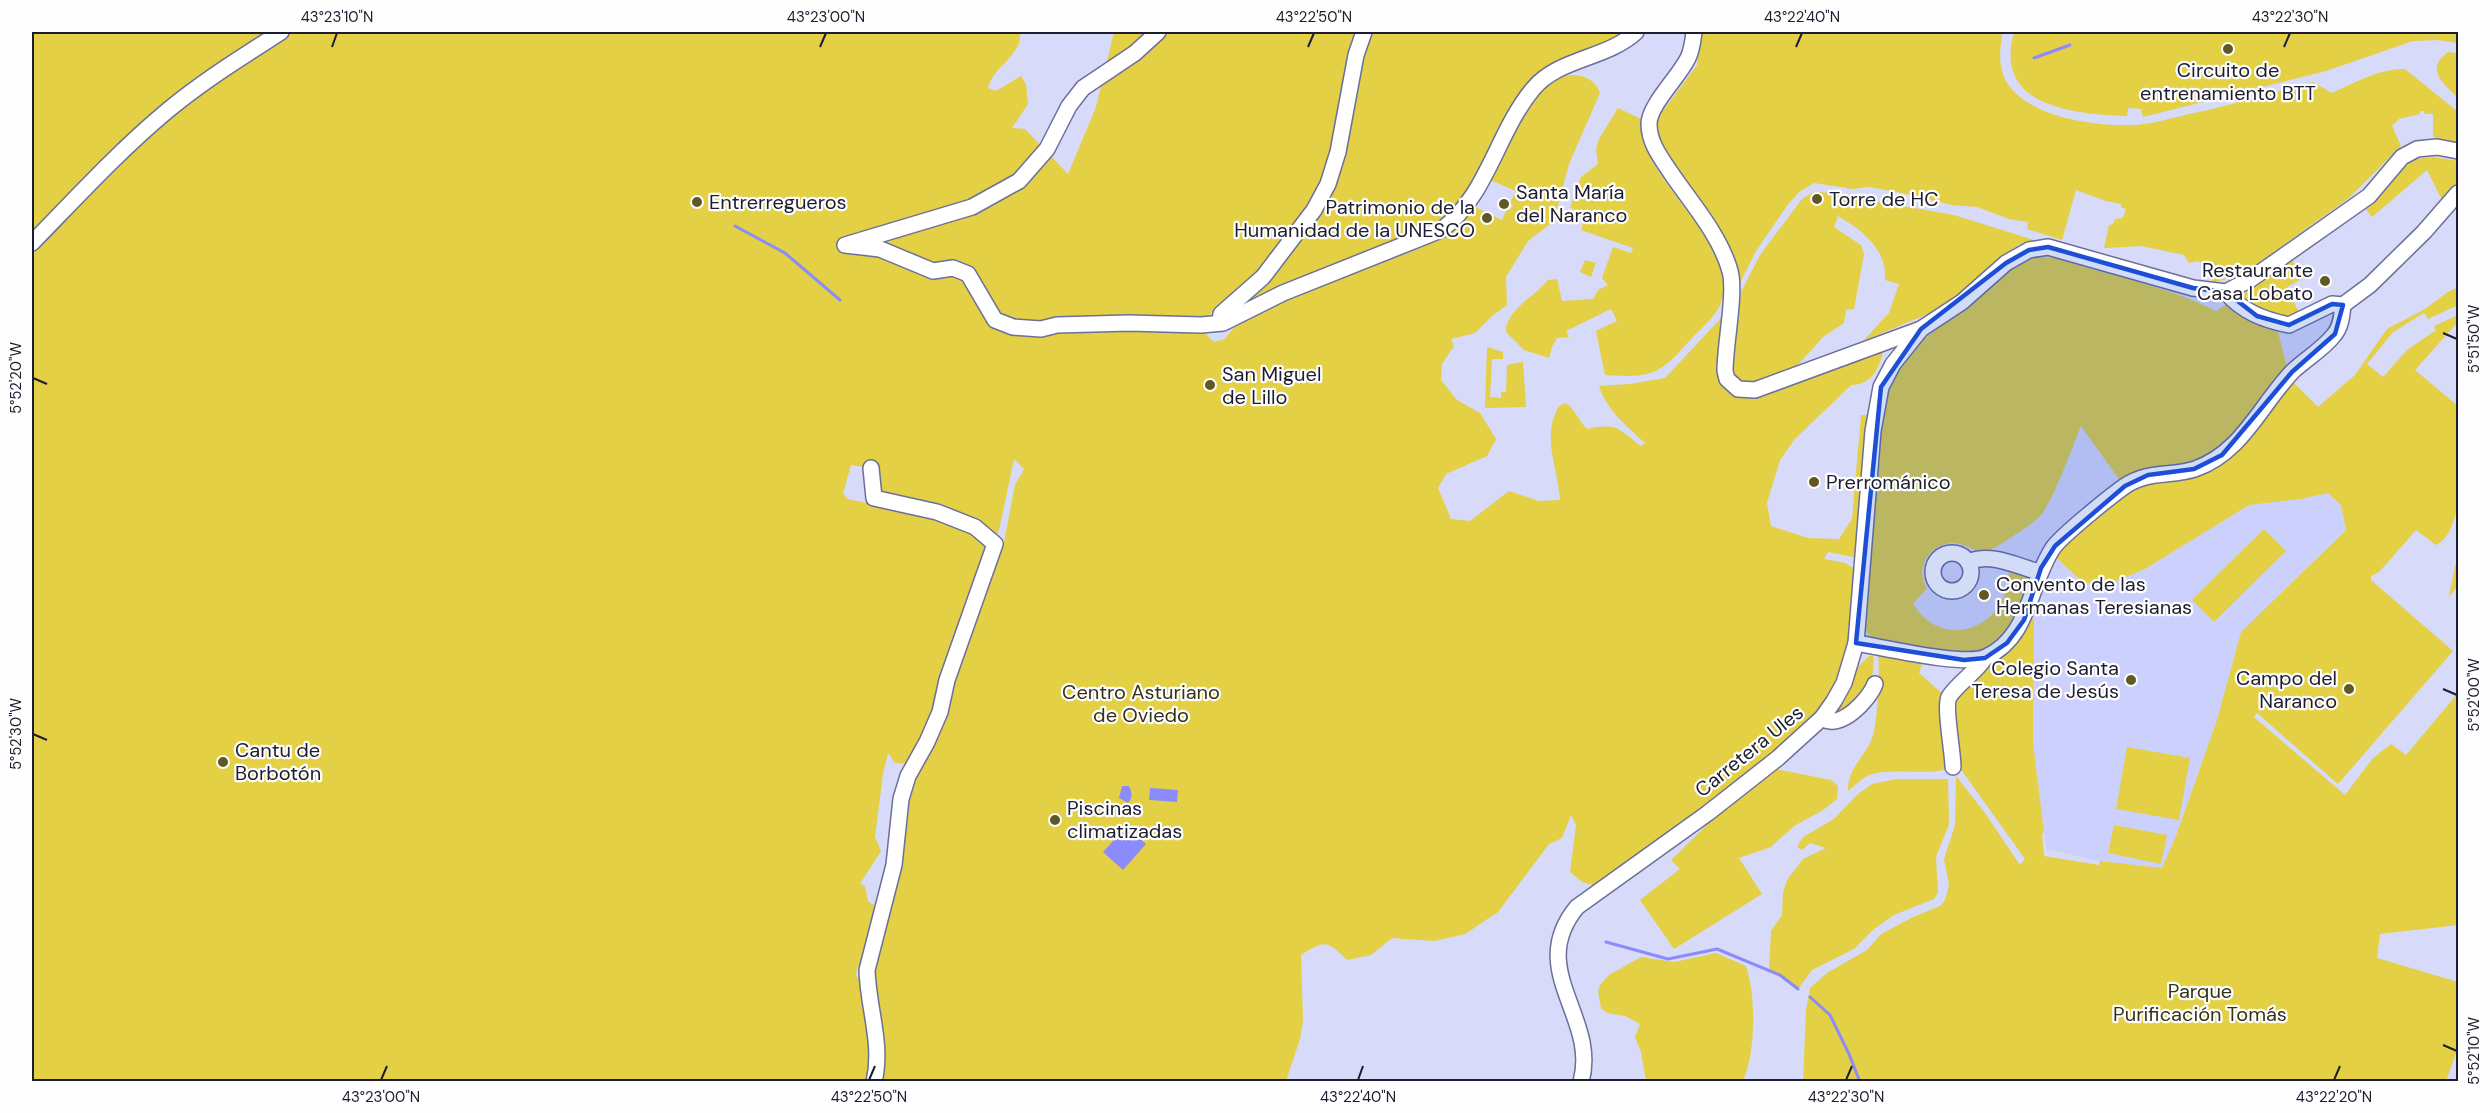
<svg xmlns="http://www.w3.org/2000/svg" width="2490" height="1113" viewBox="0 0 2490 1113" font-family="'DM Sans',sans-serif">
<style>
.built{fill:#ccd0fd}
.green{fill:#e3d044;fill-rule:evenodd}
.water{fill:#8b8bfb}
.lines{fill:none;stroke-linecap:round;stroke-linejoin:round}
.stream{stroke:#8b8bfb;stroke-width:3}
.minor-casing{stroke:#6c6f9a;stroke-width:18}
.minor{stroke:#fff;stroke-width:15}
.marked{fill:#1d4ed8;fill-opacity:0.2;stroke:#1d4ed8;stroke-width:4.5;stroke-linejoin:round}
.ticks{fill:none;stroke:#1c1d2e;stroke-width:2}
.poi-dot{fill:#605925;stroke:#fefefe;stroke-width:2}
.labels{text-anchor:middle;stroke-width:4.5;stroke-linejoin:round;paint-order:stroke}
.poi-label{font-size:20px;fill:#1c1d2e;stroke:#fefefe;text-anchor:start}
.park-label{font-size:20px;fill:#35321a;stroke:#fefefe}
.street-label{font-size:20px;fill:#1c1d2e;stroke:#fefefe}
.neatline{fill:none;stroke:#1c1d2e;stroke-width:2}
.ticks-label{font-size:15px;text-anchor:middle;fill:#1c1d2e}
</style>
<rect width="100%" height="100%" fill="#d7daf8"/>
<path class="built" d="M2328 493 2341 505 2346 529 2241 632 2217 720 2176 836 2162 869 2114 864 2046 849 2033 743 2034 614 2041 583 2056 557 2081 581 2145 569 2249 505 2301 499Z"/>
<g class="green">
<path d="M32 32H268L187 84 128 139 32 236Z"/>
<path d="M281 32H1020C1023 55 993 66 988 88L996 91 1021 76 1026 84 1028 104 1012 128 1025 129 1068 174 1096 107 1114 32H1627L1563 63 1487 154 1460 203 1448 217 1436 224 1244 305 1233 296C1220 305 1205 313 1203 331L1214 342 1225 339C1249 296 1400 265 1450 233 1460 226 1467 216 1475 207L1502 220 1507 209 1510 210 1513 205 1510 203 1516 191 1490 180C1505 150 1538 65 1581 76 1590 78 1597 84 1600 93L1569 164 1554 221 1528 241 1506 277 1507 305 1492 316 1475 333 1451 339 1454 346 1442 364 1441 380 1457 400 1480 413 1496 439 1487 456 1446 474 1438 488 1451 519 1470 521 1509 491 1539 501 1560 500C1558 468 1541 436 1559 406L1566 403C1576 411 1579 421 1587 429 1618 423 1617 428 1641 446L1645 443C1626 425 1608 412 1599 386L1630 384 1665 378 1723 316 1718 371C1728 385 1734 398 1753 397L1884 348C1880 367 1872 385 1851 385L1794 440 1780 460 1767 503 1771 526 1808 538 1839 539 1852 519 1861 415H1867L1858 558 1828 552 1824 559 1845 563 1855 569C1852 607 1853 646 1837 681 1818 724 1776 752 1739 780 1692 816 1644 851 1596 886L1582 882 1570 872 1576 825 1571 815 1562 838 1549 844 1498 912 1465 934 1434 941 1392 938 1371 955 1347 960C1327 940 1325 940 1301 955L1303 1021 1300 1039 1286 1081H879L872 979 897 885 911 789 1004 542 1015 485 1024 469 1014 459 1000 526 939 702 912 764 895 763 888 753 883 774 875 837 881 851 860 884 865 886 868 901 875 906 863 960 857 968 856 976 861 981 873 1040 870 1081H32V252L167 111ZM851 465 865 467 876 505 848 499 843 494Z"/>
<path d="M1701 32H2003C2000 46 1998 62 2004 77 2022 119 2105 129 2145 124 2158 122 2172 118 2185 115 2228 106 2271 94 2313 82L2332 93C2354 83 2380 68 2405 69L2458 112V144L2438 140 2433 136V114H2424V111H2420V114L2399 119 2392 126 2401 146 2349 198 2243 274 2213 283 2208 267 2198 261 2189 263 2184 255 2141 246 2104 248 2109 225 2113 224 2115 219 2123 218 2126 209 2121 207V204L2106 201 2076 190 2062 240 2027 229 2028 222 2009 219 1977 207 1952 205 1897 192 1869 187 1853 189 1814 183 1799 192 1789 203 1756 251 1736 291 1658 139 1657 125 1660 115 1697 65Z"/>
<path d="M2014 32H2458V43L2437 40 2413 41 2326 71 2143 117 2141 109 2128 108 2127 116C2073 114 1993 107 2014 32Z"/>
<path d="M2448 52 2458 53V98C2444 84 2424 69 2448 52Z"/>
<path d="M1618 108 1641 119C1634 174 1741 244 1722 300 1718 315 1701 328 1691 339 1659 375 1653 378 1605 375L1596 331 1617 321 1611 309 1566 331 1569 337 1557 338 1552 347 1549 358 1524 350 1506 332C1505 311 1534 297 1548 280L1557 279 1562 301 1593 299 1598 290 1608 285 1602 278 1613 247 1631 253 1633 248 1581 230 1586 213 1570 208 1581 177 1598 164 1596 149 1599 139Z"/>
<path d="M2434 157 2458 161V187L2442 200 2427 170 2372 217 2366 209 2409 163 2415 159Z"/>
<path d="M1822 192 1954 215 2034 240 2018 245 1969 287 1935 311 1863 341 1889 313 1899 284 1885 280C1888 250 1861 229 1838 216L1834 227 1861 245 1864 254 1854 309 1846 310 1844 323 1823 337 1798 365 1757 381 1745 383 1736 376 1733 370 1741 292 1760 255 1802 199 1812 193Z"/>
<path d="M2038 257 2055 258C2106 274 2169 287 2216 311L2227 304 2277 328 2287 367C2268 393 2249 424 2224 446 2199 467 2152 474 2121 482L2081 426C2073 445 2052 506 2038 518 2032 524 1995 549 1988 551 1976 554 1966 543 1953 543 1930 543 1914 569 1927 588L1913 604C1945 654 2010 627 2009 569L2031 576 2020 614 2002 637 1987 650 1966 654 1877 641C1869 637 1866 633 1865 625L1876 466 1880 463 1881 422 1888 388 1895 374 1923 340 2021 261Z"/>
<path d="M1585 260 1596 263 1591 277 1580 272Z"/>
<path d="M2293 261 2300 271 2312 268 2314 272 2287 287 2300 315 2289 320 2244 304V294Z"/>
<path d="M2458 287V305L2428 319 2424 313 2393 332 2367 364 2383 377 2407 350 2436 330 2434 326 2458 315V322L2415 370 2458 406C2458 438 2469 530 2436 545L2416 530 2379 572 2371 576V580L2453 651 2338 784 2257 713 2254 717 2345 795 2373 758 2391 744 2406 755 2458 693V925L2380 934 2377 958 2458 982V1048L2446 1081 1803 1082 1806 1010 1810 988 1827 973 1867 950 1881 934 1913 917 1940 906 1945 900 1949 885 1944 859 1955 825 1956 776 1985 813 2020 865 2025 859 1957 764 1951 707 1964 688 1999 656 2029 619H2034L2033 743 2044 832 2042 834 2044 856 2099 865 2100 861 2162 868 2176 836 2217 720 2241 632 2346 530 2341 505 2328 493 2301 499 2249 505 2145 569 2109 584 2094 585 2081 581 2056 557 2063 547 2130 490 2146 482 2198 472 2291 380 2318 407 2355 375 2387 329 2425 309 2448 292Z"/>
<path d="M1487 347 1503 352V359H1492L1490 397 1501 398V392H1506L1507 365 1523 362 1526 407 1485 408Z"/>
<path d="M2264 529 2286 551 2214 622 2192 600Z"/>
<path d="M2455 565 2458 566V586L2449 597Z"/>
<path d="M1878 653 1922 664 1919 673 1945 696 1947 768C1934 777 1888 766 1867 776 1860 780 1854 786 1848 791 1847 771 1863 758 1871 741 1878 727 1880 670 1878 653Z"/>
<path d="M1869 656H1873C1875 675 1870 693 1855 706 1850 711 1839 713 1832 716L1859 666Z"/>
<path d="M2127 747 2190 758 2179 820 2116 809Z"/>
<path d="M1775 769 1831 780 1838 786 1837 799 1823 810 1794 826 1771 847 1739 858 1762 894 1674 949 1640 900 1680 869 1671 860 1714 818Z"/>
<path d="M1897 779H1948L1949 824 1936 857 1938 892 1934 899 1894 915 1874 929 1854 949 1812 970 1798 989 1780 975 1769 971 1771 931 1782 915 1783 892 1787 880 1803 859 1826 848 1810 843 1802 850 1797 847 1803 837 1834 819 1858 794 1872 784Z"/>
<path d="M2114 825 2167 835 2161 864 2108 853Z"/>
<path d="M1716 953 1746 966C1756 996 1756 1051 1743 1081H1646L1641 1052 1635 1037 1640 1024 1625 1016 1607 1013 1601 1008 1598 992 1600 985 1609 975 1641 957 1674 962Z"/>
</g>
<g class="water">
<path d="M1122 786H1129C1132 792 1133 798 1128 803L1119 798Z"/>
<path d="M1150 788 1178 790 1177 802 1149 800Z"/>
<path d="M1127 826 1146 844 1123 870 1103 852Z"/>
</g>
<g class="lines">
<g class="stream">
<path d="M2034 58 2070 45"/>
<path d="M735 226 785 253 840 300"/>
<path d="M1606 942 1668 959 1717 949 1780 975 1798 989"/>
<path d="M1810 997 1830 1015 1849 1054 1860 1082"/>
</g>
<g class="minor-casing">
<g id="minor">
<path d="M1158 32 1135 53 1083 88 1069 106 1047 149 1019 181 972 207 845 245 880 249 933 271 953 268 968 274 995 320 1013 327 1041 329 1057 325 1129 323 1201 325 1223 323 1283 293 1441 230C1487 197 1497 132 1533 89 1558 58 1607 59 1636 32"/>
<path d="M1694 32C1693 41 1692 50 1688 58 1679 77 1649 105 1649 124 1649 143 1661 158 1671 173 1692 204 1720 235 1730 271 1736 293 1725 344 1725 371L1727 379 1738 389 1755 390 1921 329 1962 302 2006 263 2029 250 2048 247 2193 288 2226 292 2251 279 2369 196 2402 157 2417 149 2437 147 2458 151"/>
<path d="M32 243C76 198 119 151 167 111 203 81 242 57 281 32"/>
<path d="M2226 292C2242 312 2265 320 2289 325L2332 304 2343 305"/>
<path d="M1220 322 1221 314 1263 277 1314 210 1328 184 1338 152 1356 55 1364 32"/>
<path d="M871 468 874 498 937 512 975 527 995 544 947 680 940 712 927 742 908 776 901 799 894 865 867 970C868 1008 883 1044 874 1082"/>
<circle cx="1952" cy="572" r="19"/>
<path d="M1968 562C1992 552 2016 566 2039 572"/>
<path d="M1856 643C1882 647 1965 667 1986 657 2030 637 2029 584 2053 548 2061 536 2112 495 2125 486 2149 470 2171 477 2195 469 2242 453 2261 404 2293 371 2306 359 2323 349 2334 335 2341 327 2342 315 2343 305L2370 285 2424 232 2458 193"/>
<path d="M1822 718C1840 731 1869 700 1875 684"/>
<path d="M1953 767C1953 753 1944 706 1949 697 1957 684 1975 673 1985 658"/>
<path d="M1581 1082C1599 1017 1525 970 1577 907L1708 813 1778 758 1822 718 1834 701 1844 683 1856 643 1873 431 1881 387 1893 364 1921 329"/>
</g>
</g>
<use href="#minor" class="minor"/>
</g>
<path class="marked" d="M2048 247 2193 288 2226 292 2257 316 2289 325 2332 304 2343 305 2335 334 2292 372 2222 455 2194 469 2148 475 2125 486 2055 546 2041 568 2024 620 2007 643 1985 658 1964 660 1856 643 1881 387 1921 329 2006 263 2029 250Z"/>
<path class="ticks" d="M332 47 337 33M820 47 826 33M1308 47 1314 33M1796 47 1802 33M2284 47 2290 33M2443 333 2457 339M33 378 47 384M2443 689 2457 695M33 734 47 740M2443 1045 2457 1051M381 1080 387 1066M869 1080 875 1066M1358 1080 1363 1066M1846 1080 1852 1066M2334 1080 2340 1066"/>
<g class="poi-dot">
<circle cx="2228" cy="49" r="6"/>
<circle cx="1817" cy="199" r="6"/>
<circle cx="697" cy="202" r="6"/>
<circle cx="1504" cy="204" r="6"/>
<circle cx="1487" cy="218" r="6"/>
<circle cx="2325" cy="281" r="6"/>
<circle cx="1210" cy="385" r="6"/>
<circle cx="1814" cy="482" r="6"/>
<circle cx="1984" cy="595" r="6"/>
<circle cx="2131" cy="680" r="6"/>
<circle cx="2349" cy="689" r="6"/>
<circle cx="223" cy="762" r="6"/>
<circle cx="1055" cy="820" r="6"/>
</g>
<g class="labels">
<g class="poi-label">
<text x="2228" y="77" text-anchor="middle">Circuito de<tspan x="2228" dy="23">entrenamiento BTT</tspan></text>
<text x="1516" y="199">Santa María<tspan x="1516" dy="23">del Naranco</tspan></text>
<text x="1829" y="206">Torre de HC</text>
<text x="709" y="209">Entrerregueros</text>
<text x="1475" y="214" text-anchor="end">Patrimonio de la<tspan x="1475" dy="23">Humanidad de la UNESCO</tspan></text>
<text x="2313" y="277" text-anchor="end">Restaurante<tspan x="2313" dy="23">Casa Lobato</tspan></text>
<text x="1222" y="381">San Miguel<tspan x="1222" dy="23">de Lillo</tspan></text>
<text x="1826" y="489">Prerrománico</text>
<text x="1996" y="591">Convento de las<tspan x="1996" dy="23">Hermanas Teresianas</tspan></text>
<text x="2119" y="675" text-anchor="end">Colegio Santa<tspan x="2119" dy="23">Teresa de Jesús</tspan></text>
<text x="2337" y="685" text-anchor="end">Campo del<tspan x="2337" dy="23">Naranco</tspan></text>
<text x="235" y="757">Cantu de<tspan x="235" dy="23">Borbotón</tspan></text>
<text x="1067" y="815">Piscinas<tspan x="1067" dy="23">climatizadas</tspan></text>
</g>
<g class="park-label">
<text x="1141" y="699">Centro Asturiano<tspan x="1141" dy="23">de Oviedo</tspan></text>
<text x="2200" y="998">Parque<tspan x="2200" dy="23">Purificación Tomás</tspan></text>
</g>
<g class="street-label">
<text transform="translate(1749 751) rotate(-39)" y="7">Carretera Ules</text>
</g>
</g>
<rect width="2490" height="1113" fill="none" stroke="#fefefe" stroke-width="66"/>
<rect x="33" y="33" width="2424" height="1047" class="neatline"/>
<g class="ticks-label">
<text x="337" y="22">43°23'10"N</text>
<text x="826" y="22">43°23'00"N</text>
<text x="1314" y="22">43°22'50"N</text>
<text x="1802" y="22">43°22'40"N</text>
<text x="2290" y="22">43°22'30"N</text>
<text transform="translate(2474 339) rotate(-90)" y="5">5°51'50"W</text>
<text transform="translate(16 378) rotate(-90)" y="5">5°52'20"W</text>
<text transform="translate(2474 695) rotate(-90)" y="5">5°52'00"W</text>
<text transform="translate(16 734) rotate(-90)" y="5">5°52'30"W</text>
<text transform="translate(2474 1051) rotate(-90)" y="5">5°52'10"W</text>
<text x="381" y="1102">43°23'00"N</text>
<text x="869" y="1102">43°22'50"N</text>
<text x="1358" y="1102">43°22'40"N</text>
<text x="1846" y="1102">43°22'30"N</text>
<text x="2334" y="1102">43°22'20"N</text>
</g>
</svg>
